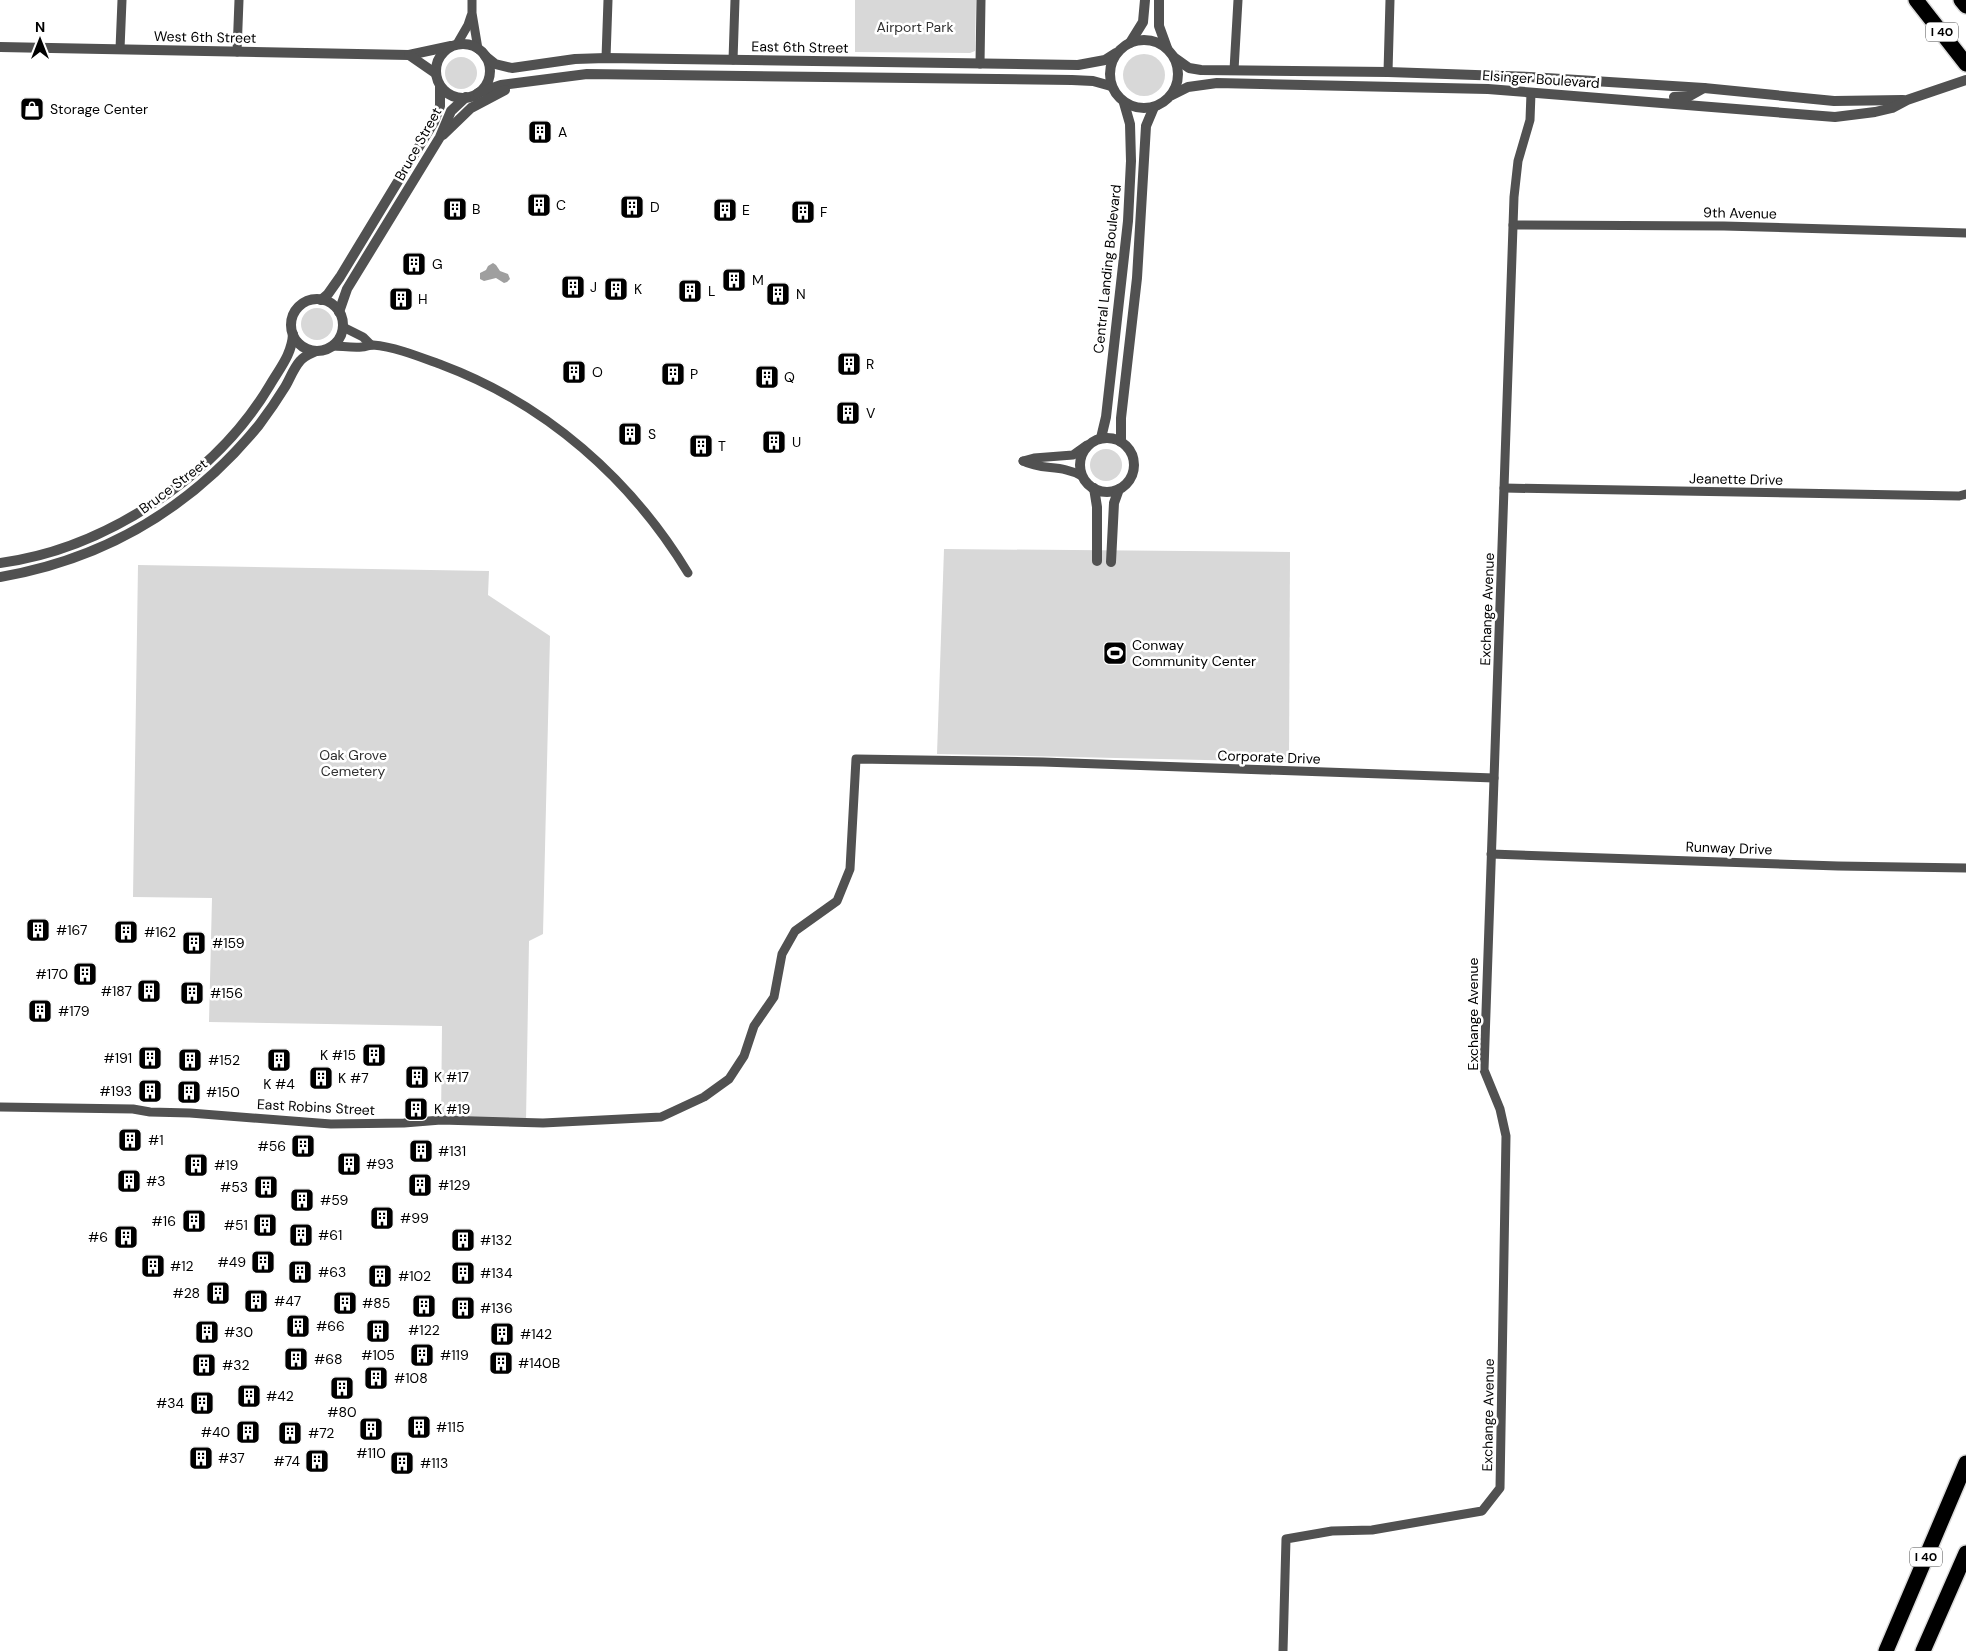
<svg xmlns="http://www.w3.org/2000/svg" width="1966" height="1651" viewBox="0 0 1966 1651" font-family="'DM Sans',sans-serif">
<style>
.green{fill:#d8d8d8}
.water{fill:#9f9f9f}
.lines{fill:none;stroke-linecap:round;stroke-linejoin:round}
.motorway-casing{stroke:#dbdbdb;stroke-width:18}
.minor{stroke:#515151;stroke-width:9}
.tertiary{stroke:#515151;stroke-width:10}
.motorway{stroke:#000;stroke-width:15}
.labels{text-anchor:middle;stroke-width:5;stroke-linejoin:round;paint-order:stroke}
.shield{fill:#fff;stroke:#4c4c4c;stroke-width:1}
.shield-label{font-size:12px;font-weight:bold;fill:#000}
.park-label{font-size:14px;fill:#2f2f2f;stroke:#fff}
.street-label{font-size:14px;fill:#000;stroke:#fff}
.poi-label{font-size:14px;fill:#000;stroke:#fff;text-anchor:start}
</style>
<rect width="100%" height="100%" fill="#fff"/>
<g class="green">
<path d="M855 0H976L975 51 970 53 855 52Z"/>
<circle cx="1144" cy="75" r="21"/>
<circle cx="461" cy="73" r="16"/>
<circle cx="317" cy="324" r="16"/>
<circle cx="1106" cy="465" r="16"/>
<path d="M944 549 1290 552 1289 762 937 754Z"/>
<path d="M138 565 489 571 488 595 550 636 543 934 529 941 526 1121 441 1120 442 1026 209 1022 212 898 133 897Z"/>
</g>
<path class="water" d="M493 263 496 265 500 271 508 274 510 279 507 282 504 283 496 278 484 281 480 279V273L486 270 488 266Z"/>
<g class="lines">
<g class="motorway-casing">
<g id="motorway">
<path d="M1916 0 1966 64"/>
<path d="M1961 0 1966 6"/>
<path d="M1886 1651 1966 1463"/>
<path d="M1923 1651 1966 1553"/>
</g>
</g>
<g class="minor">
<path d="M472 0V13L478 49"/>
<path d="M457 44 468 25 471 16"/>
<path d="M120 49 122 0"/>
<path d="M237 52 239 0"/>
<path d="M606 58 608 0"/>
<path d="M733 60 735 0"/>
<path d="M980 64 981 0"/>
<path d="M1234 70 1238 0"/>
<path d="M1388 72 1390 0"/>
<path d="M1513 225 1724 226 1966 233"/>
<path d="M343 327 363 337 371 345"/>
<path d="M332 346C341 346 352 348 362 347 366 347 369 345 373 345 396 347 420 357 442 365 546 404 631 479 688 573"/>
<path d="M1023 461 1034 458 1073 455 1087 445"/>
<path d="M1023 461C1042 471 1061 464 1082 476"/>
<path d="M1504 488 1959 496 1966 494"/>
<path d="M1491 854 1838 866 1966 868"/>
<path d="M0 1107 133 1109 150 1112 190 1113 331 1124 404 1123 441 1120 543 1123 661 1117 704 1097 729 1079 744 1056 754 1026 774 997 782 954 795 931 837 901 850 869 856 759 1043 762 1494 778"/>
<path d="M1283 1651 1286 1539 1332 1531 1372 1530 1482 1511 1500 1488 1506 1136 1500 1109 1484 1070 1514 197 1518 161 1530 120 1531 93"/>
</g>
<g class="tertiary">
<path d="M1159 0V26L1167 48"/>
<circle cx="1144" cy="74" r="34"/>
<path d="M1130 43 1143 22 1145 0"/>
<circle cx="463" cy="71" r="27"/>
<path d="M0 47 409 55 451 46"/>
<path d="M409 55 435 73"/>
<path d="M485 56 495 64 512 68 575 59 606 58 1078 65 1105 60 1116 53"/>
<path d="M1175 58 1189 68 1201 70 1388 72 1530 77 1704 88 1834 101 1903 100"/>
<path d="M478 93 501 85 587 74 1072 80 1093 81 1111 86"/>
<path d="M1172 95 1188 87 1217 83 1488 89 1835 117 1875 112 1892 108 1907 100 1966 80"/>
<path d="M1674 97H1688L1704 88"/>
<path d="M443 135 471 108 505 90"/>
<circle cx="317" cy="325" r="26"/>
<path d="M321 300 328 294 340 277 434 122 440 106V86"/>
<path d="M339 312 347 289 440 137 451 111 466 97"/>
<path d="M1101 438 1106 417 1128 221 1131 161 1130 124 1124 103"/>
<circle cx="1107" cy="465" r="27"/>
<path d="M1121 442V418L1137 278 1146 126 1154 107"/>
<path d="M1094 488 1097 507V561"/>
<path d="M1111 562 1114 503 1119 489"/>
<path d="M0 563C105 549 216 476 270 385 280 368 292 354 293 334"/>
<path d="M0 577C105 559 192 507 259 425 268 413 277 400 285 387 290 379 293 369 300 361 304 356 310 354 316 351"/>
</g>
<use href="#motorway" class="motorway"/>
</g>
<defs>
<g id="shop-square" transform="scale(1.25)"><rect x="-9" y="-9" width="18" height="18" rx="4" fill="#000" stroke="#fff"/><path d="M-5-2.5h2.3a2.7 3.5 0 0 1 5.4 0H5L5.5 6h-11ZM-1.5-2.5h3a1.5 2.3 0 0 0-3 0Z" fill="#fff"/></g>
<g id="building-square" transform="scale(1.25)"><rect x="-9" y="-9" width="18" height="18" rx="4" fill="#000" stroke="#fff"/><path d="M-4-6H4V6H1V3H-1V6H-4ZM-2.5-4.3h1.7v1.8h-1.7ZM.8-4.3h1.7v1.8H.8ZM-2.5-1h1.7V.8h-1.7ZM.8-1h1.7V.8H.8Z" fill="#fff"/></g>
<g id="stadium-square" transform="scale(1.25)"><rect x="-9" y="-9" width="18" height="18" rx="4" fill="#000" stroke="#fff"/><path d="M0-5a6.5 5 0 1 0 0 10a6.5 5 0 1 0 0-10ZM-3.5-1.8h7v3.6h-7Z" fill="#fff"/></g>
</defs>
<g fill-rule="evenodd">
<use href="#shop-square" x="32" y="109"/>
<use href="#building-square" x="540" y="132"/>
<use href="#building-square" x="539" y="205"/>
<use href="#building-square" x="632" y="207"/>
<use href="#building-square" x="455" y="209"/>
<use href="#building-square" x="725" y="210"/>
<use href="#building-square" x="803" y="212"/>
<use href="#building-square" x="414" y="264"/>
<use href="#building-square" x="734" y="280"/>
<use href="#building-square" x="573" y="287"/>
<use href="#building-square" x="616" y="289"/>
<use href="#building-square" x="690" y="291"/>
<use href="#building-square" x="778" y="294"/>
<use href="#building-square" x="401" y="299"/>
<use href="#building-square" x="849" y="364"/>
<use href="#building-square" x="574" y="372"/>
<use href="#building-square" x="673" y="374"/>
<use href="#building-square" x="767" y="377"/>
<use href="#building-square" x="848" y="413"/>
<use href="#building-square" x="630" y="434"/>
<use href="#building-square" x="774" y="442"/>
<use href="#building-square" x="701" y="446"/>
<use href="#stadium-square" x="1115" y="653"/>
<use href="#building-square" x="38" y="930"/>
<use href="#building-square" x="126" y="932"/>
<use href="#building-square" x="194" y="943"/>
<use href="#building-square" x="85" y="974"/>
<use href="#building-square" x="149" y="991"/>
<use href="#building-square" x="192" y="993"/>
<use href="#building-square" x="40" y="1011"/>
<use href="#building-square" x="374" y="1055"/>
<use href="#building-square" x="150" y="1058"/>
<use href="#building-square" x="190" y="1060"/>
<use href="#building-square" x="279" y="1060"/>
<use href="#building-square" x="417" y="1077"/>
<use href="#building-square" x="321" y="1078"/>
<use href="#building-square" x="150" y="1091"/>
<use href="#building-square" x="189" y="1092"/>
<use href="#building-square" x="416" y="1109"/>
<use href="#building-square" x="130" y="1140"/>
<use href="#building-square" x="303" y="1146"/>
<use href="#building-square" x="421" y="1151"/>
<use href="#building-square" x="349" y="1164"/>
<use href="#building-square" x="196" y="1165"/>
<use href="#building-square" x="129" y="1181"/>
<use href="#building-square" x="420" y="1185"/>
<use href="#building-square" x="266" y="1187"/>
<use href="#building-square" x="302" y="1200"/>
<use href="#building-square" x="382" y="1218"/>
<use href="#building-square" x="194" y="1221"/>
<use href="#building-square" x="265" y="1225"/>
<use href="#building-square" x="301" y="1235"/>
<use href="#building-square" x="126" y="1237"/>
<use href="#building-square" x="463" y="1240"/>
<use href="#building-square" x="263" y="1262"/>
<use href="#building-square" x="153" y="1266"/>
<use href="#building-square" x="300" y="1272"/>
<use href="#building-square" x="463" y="1273"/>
<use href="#building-square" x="380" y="1276"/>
<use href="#building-square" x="218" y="1293"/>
<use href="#building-square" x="256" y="1301"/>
<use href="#building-square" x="345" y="1303"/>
<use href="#building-square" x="424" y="1306"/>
<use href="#building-square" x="463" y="1308"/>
<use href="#building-square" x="298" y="1326"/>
<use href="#building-square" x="378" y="1331"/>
<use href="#building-square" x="207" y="1332"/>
<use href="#building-square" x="502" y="1334"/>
<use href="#building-square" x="422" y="1355"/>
<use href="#building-square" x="296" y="1359"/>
<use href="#building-square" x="501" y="1363"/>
<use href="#building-square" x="204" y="1365"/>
<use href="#building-square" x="376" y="1378"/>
<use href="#building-square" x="342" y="1388"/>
<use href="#building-square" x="249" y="1396"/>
<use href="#building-square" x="202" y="1403"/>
<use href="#building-square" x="419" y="1427"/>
<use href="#building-square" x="371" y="1429"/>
<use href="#building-square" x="248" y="1432"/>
<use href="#building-square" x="290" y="1433"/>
<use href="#building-square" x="201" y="1458"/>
<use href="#building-square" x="317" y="1461"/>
<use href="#building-square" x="402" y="1463"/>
</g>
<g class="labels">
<g class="shield">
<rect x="1926" y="22.5" width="32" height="19" rx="4"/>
<rect x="1910" y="1547.5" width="32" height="19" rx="4"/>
</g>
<g class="shield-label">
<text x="1942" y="36">I 40</text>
<text x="1926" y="1561">I 40</text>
</g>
<g class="park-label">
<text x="915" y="32">Airport Park</text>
<text x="353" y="760">Oak Grove<tspan x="353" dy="16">Cemetery</tspan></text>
</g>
<g class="street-label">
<text transform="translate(205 37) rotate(1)" y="5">West 6th Street</text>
<text transform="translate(800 47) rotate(1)" y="5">East 6th Street</text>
<text transform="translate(1541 79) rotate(4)" y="5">Elsinger Boulevard</text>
<text transform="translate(418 144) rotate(-61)" y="5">Bruce Street</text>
<text transform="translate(1740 213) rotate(1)" y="5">9th Avenue</text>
<text transform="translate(1107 269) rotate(-84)" y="5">Central Landing Boulevard</text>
<text transform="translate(1736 479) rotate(1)" y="5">Jeanette Drive</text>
<text transform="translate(173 486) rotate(-37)" y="5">Bruce Street</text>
<text transform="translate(1487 609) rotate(-88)" y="5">Exchange Avenue</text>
<text transform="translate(1269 757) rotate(2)" y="5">Corporate Drive</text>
<text transform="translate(1729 848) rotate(2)" y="5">Runway Drive</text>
<text transform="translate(1473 1014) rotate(-90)" y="5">Exchange Avenue</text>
<text transform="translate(316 1107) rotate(3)" y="5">East Robins Street</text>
<text transform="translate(1488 1415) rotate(-89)" y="5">Exchange Avenue</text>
</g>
<g class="poi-label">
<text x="50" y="114">Storage Center</text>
<text x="558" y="137">A</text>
<text x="556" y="210">C</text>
<text x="650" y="212">D</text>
<text x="472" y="214">B</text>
<text x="742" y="215">E</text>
<text x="820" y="217">F</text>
<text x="432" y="269">G</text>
<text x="752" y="285">M</text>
<text x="590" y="292">J</text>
<text x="634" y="294">K</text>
<text x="708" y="296">L</text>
<text x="796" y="299">N</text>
<text x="418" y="304">H</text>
<text x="866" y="369">R</text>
<text x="592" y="377">O</text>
<text x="690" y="379">P</text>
<text x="784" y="382">Q</text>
<text x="866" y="418">V</text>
<text x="648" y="439">S</text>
<text x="792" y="447">U</text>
<text x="718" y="451">T</text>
<text x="1132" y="650">Conway<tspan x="1132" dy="16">Community Center</tspan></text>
<text x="56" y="935">#167</text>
<text x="144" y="937">#162</text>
<text x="212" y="948">#159</text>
<text x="68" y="979" text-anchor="end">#170</text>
<text x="132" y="996" text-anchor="end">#187</text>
<text x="210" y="998">#156</text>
<text x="58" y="1016">#179</text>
<text x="356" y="1060" text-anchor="end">K #15</text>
<text x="132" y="1063" text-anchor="end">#191</text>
<text x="208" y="1065">#152</text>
<text x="434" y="1082">K #17</text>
<text x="338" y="1083">K #7</text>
<text x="279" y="1089" text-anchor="middle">K #4</text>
<text x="132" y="1096" text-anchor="end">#193</text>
<text x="206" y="1097">#150</text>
<text x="434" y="1114">K #19</text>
<text x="148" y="1145">#1</text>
<text x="286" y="1151" text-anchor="end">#56</text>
<text x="438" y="1156">#131</text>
<text x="366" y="1169">#93</text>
<text x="214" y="1170">#19</text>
<text x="146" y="1186">#3</text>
<text x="438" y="1190">#129</text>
<text x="248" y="1192" text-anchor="end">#53</text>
<text x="320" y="1205">#59</text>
<text x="400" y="1223">#99</text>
<text x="176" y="1226" text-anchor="end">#16</text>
<text x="248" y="1230" text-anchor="end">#51</text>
<text x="318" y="1240">#61</text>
<text x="108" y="1242" text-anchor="end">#6</text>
<text x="480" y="1245">#132</text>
<text x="246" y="1267" text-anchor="end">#49</text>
<text x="170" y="1271">#12</text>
<text x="318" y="1277">#63</text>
<text x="480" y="1278">#134</text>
<text x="398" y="1281">#102</text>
<text x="200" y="1298" text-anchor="end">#28</text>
<text x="274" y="1306">#47</text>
<text x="362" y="1308">#85</text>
<text x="480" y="1313">#136</text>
<text x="316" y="1331">#66</text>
<text x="424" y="1335" text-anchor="middle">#122</text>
<text x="224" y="1337">#30</text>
<text x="520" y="1339">#142</text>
<text x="378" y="1360" text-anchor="middle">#105</text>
<text x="440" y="1360">#119</text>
<text x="314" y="1364">#68</text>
<text x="518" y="1368">#140B</text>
<text x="222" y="1370">#32</text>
<text x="394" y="1383">#108</text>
<text x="266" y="1401">#42</text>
<text x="184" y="1408" text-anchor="end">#34</text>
<text x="342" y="1417" text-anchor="middle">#80</text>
<text x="436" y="1432">#115</text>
<text x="230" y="1437" text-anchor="end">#40</text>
<text x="308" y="1438">#72</text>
<text x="371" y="1458" text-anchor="middle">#110</text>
<text x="218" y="1463">#37</text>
<text x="300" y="1466" text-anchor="end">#74</text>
<text x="420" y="1468">#113</text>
</g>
</g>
<g transform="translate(40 40)" stroke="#ffffff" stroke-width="4" paint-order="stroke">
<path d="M0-4L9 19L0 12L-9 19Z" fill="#000000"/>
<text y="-8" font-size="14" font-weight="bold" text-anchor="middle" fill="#000000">N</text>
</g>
</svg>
